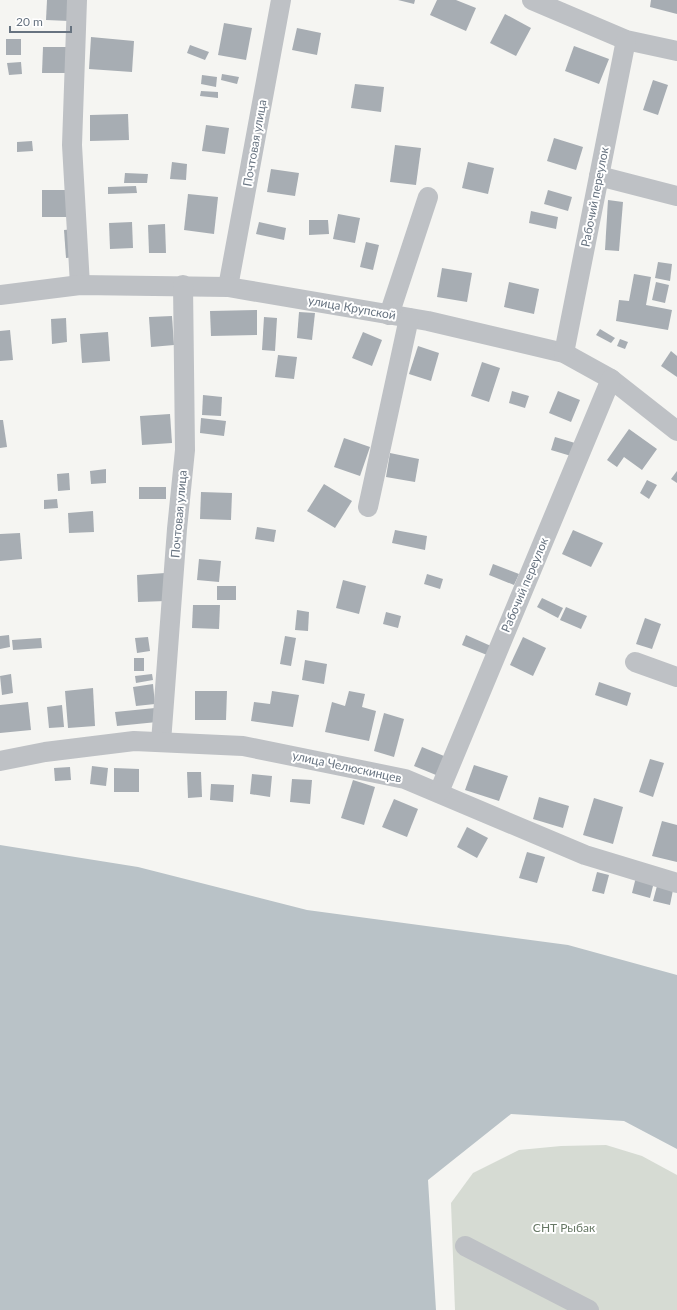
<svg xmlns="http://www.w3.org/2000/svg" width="677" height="1310" viewBox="0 0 677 1310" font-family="Lato,sans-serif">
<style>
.green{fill:#d6dbd3}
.water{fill:#b9c2c7}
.building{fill:#a7adb3}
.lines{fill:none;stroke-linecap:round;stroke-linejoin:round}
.minor{stroke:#bec1c5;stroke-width:20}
.labels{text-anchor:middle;stroke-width:4;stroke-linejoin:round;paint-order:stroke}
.street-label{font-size:12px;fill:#677380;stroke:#fff}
.park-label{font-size:12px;fill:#677865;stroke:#fff}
</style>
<rect width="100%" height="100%" fill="#f5f5f2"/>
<path class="green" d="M606 1145 642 1156 677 1175V1310H455L451 1203 473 1173 519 1150 561 1146Z"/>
<path class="water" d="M0 845 138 867 307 910 568 945 677 975V1149L624 1121 511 1114 428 1180 436 1310H0Z"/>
<g class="building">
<path d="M47 0H70L69 21 46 20Z"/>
<path d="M398 0H415L414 4Z"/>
<path d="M437 0H456L476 8 466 31 430 15Z"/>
<path d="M651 0H677V14L650 7Z"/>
<path d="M505 14 531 28 516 56 490 43Z"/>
<path d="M224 23 252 28 246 60 218 55Z"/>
<path d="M297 28 321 33 317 55 292 50Z"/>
<path d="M91 37 134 41 132 72 89 69Z"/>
<rect x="6" y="39" width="15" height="16"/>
<path d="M190 45 209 52 205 60 187 53Z"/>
<path d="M574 46 609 59 599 84 565 71Z"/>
<path d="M43 47H69V73H42Z"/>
<path d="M21 62 22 74 9 75 7 63Z"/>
<path d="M222 74 239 77 237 84 221 80Z"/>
<path d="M202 75 217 77 216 87 201 84Z"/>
<path d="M653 80 668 85 658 115 643 110Z"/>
<path d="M355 84 384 87 381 112 351 108Z"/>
<path d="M201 91 218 92V98L200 96Z"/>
<path d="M128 114 129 140 90 141V115Z"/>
<path d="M206 125 229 128 225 154 202 151Z"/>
<path d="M554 138 583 147 576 170 547 161Z"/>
<path d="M32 141 33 151 17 152V142Z"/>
<path d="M395 145 421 148 416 185 390 182Z"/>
<path d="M172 162 187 164 186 180 170 179Z"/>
<path d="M468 162 494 168 488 194 462 188Z"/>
<path d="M271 169 299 173 295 196 267 192Z"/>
<path d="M125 173 148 174 147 183H124Z"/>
<path d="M136 186 137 193 108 194V187Z"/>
<path d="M42 190H69L70 217H42Z"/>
<path d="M548 190 572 197 568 211 544 204Z"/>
<path d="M188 194 218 197 214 234 184 230Z"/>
<path d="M608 200 623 202 619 251 605 250Z"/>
<path d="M531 211 558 217 556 229 529 223Z"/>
<path d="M338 214 360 218 355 243 333 239Z"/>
<path d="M309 220H328L329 234 309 235Z"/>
<path d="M132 222 133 248 110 249 109 223Z"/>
<path d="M259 222 286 228 284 240 256 234Z"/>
<path d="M165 224 166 253H149L148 225Z"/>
<path d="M74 229 76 257 66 258 64 230Z"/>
<path d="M366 242 379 245 373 270 360 267Z"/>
<path d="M658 262 672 264 670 281 655 278Z"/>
<path d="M442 268 472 273 467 302 437 297Z"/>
<path d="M634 274 651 277 646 305 672 310 668 330 616 321 619 300 629 301Z"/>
<path d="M509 282 539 289 534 314 504 307Z"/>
<path d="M656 282 669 285 665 303 652 300Z"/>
<path d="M257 310V335L211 336 210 311Z"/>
<path d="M299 312 315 313 312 340 297 338Z"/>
<path d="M172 316 174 345 151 347 149 317Z"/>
<path d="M264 317 277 318 275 351 262 350Z"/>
<path d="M66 318 67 342 52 344 51 319Z"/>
<path d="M600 329 615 338 611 343 596 335Z"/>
<path d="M10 330 13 360 0 361V331Z"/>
<path d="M108 332 110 361 82 363 80 334Z"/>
<path d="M363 332 382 340 372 366 352 358Z"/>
<path d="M620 339 628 342 625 349 617 346Z"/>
<path d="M418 346 439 353 431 381 409 374Z"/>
<path d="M671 351 677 356V377L661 366Z"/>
<path d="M278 355 297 357 294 379 275 377Z"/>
<path d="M482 362 500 368 489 402 471 396Z"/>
<path d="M512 391 529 396 525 408 509 403Z"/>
<path d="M558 391 580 400 571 422 549 413Z"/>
<path d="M203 395 222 397 221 416 202 415Z"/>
<path d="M170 414 172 443 142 445 140 416Z"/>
<path d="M201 418 226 421 224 436 200 433Z"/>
<path d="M0 420H3L7 447 0 448Z"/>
<path d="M629 429 657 449 642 470 624 457 617 467 607 460Z"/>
<path d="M555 437 575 443 571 456 551 450Z"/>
<path d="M344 438 370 447 360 476 334 467Z"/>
<path d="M390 453 419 459 415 482 386 477Z"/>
<path d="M106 469V483L91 484 90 471Z"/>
<path d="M677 471V483L671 479Z"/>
<path d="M69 473 70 490 58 491 57 474Z"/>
<path d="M647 480 657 485 649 499 640 493Z"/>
<path d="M324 484 352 501 335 528 307 511Z"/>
<rect x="139" y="487" width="27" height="12"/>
<path d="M201 492 232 493 231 520 200 519Z"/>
<path d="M57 499 58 508 44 509V500Z"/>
<path d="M93 511 94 532 69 533 68 513Z"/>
<path d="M257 527 276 530 274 542 255 539Z"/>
<path d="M395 530 427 536 425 550 392 543Z"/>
<path d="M573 530 603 543 591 567 562 554Z"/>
<path d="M20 533 22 559 0 561V534Z"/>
<path d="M199 559 221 561 219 582 197 580Z"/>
<path d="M493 564 519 574 514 585 489 575Z"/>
<path d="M165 573 166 601 138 602 137 575Z"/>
<path d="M427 574 443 579 440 589 424 584Z"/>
<path d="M343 580 366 586 359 614 336 608Z"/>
<rect x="217" y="586" width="19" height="14"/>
<path d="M542 598 563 608 558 618 537 607Z"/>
<path d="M193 605H220L219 629 192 628Z"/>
<path d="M566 607 587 616 581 629 560 620Z"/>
<path d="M297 610 309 612 308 631 295 630Z"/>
<path d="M386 612 401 616 398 628 383 624Z"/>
<path d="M645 618 661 624 652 649 636 644Z"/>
<path d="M9 635 10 647 0 649V636Z"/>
<path d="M466 635 491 646 487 655 462 645Z"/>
<path d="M285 636 296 638 291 666 280 664Z"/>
<path d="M148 637 150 651 137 653 135 638Z"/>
<path d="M523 637 546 648 533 676 510 665Z"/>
<path d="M41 638 42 648 13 650 12 640Z"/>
<rect x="134" y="658" width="10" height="13"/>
<path d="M305 660 327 664 324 684 302 680Z"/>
<path d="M11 674 13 693 2 695 0 676Z"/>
<path d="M152 674 153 680 136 683 135 676Z"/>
<path d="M599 682 631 693 627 706 595 695Z"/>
<path d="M153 684 155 704 136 706 133 687Z"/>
<path d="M93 688 95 726 68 728 65 691Z"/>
<path d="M195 691H227L226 720H195Z"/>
<path d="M272 691 299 695 293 727 251 721 254 702 270 704Z"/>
<path d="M349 691 365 694 362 707 376 711 369 741 325 732 332 702 345 706Z"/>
<path d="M28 702 31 730 0 733V705Z"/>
<path d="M62 705 64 727 49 728 47 707Z"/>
<path d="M155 708 157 722 117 726 115 712Z"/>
<path d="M384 713 404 719 394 757 374 751Z"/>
<path d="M422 747 444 756 436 775 414 766Z"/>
<path d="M650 759 664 763 653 797 639 792Z"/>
<path d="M474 765 508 776 499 801 465 790Z"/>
<path d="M92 766 108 768 106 786 90 784Z"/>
<path d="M70 767 71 780 55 781 54 768Z"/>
<path d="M114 768 139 769V792H114Z"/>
<path d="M187 772H201L202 797 188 798Z"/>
<path d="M252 774 272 776 270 797 250 794Z"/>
<path d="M292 779 312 780 310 804 290 802Z"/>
<path d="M353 780 375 787 364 825 341 818Z"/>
<path d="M211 784 234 785 233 802 210 800Z"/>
<path d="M539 797 569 806 563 828 533 819Z"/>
<path d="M594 798 623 807 613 844 583 835Z"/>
<path d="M394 799 418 809 407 837 382 827Z"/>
<path d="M662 821 677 825V862L652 856Z"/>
<path d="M467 827 488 838 477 858 457 847Z"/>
<path d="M527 852 545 857 537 883 519 878Z"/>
<path d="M597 872 609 875 604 894 592 891Z"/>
<path d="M636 877 654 882 650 898 632 893Z"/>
<path d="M657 886 673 890 670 905 653 901Z"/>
</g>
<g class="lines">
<g class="minor">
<path d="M77 0 72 145 80 285"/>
<path d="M532 0 626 40 677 51"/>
<path d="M599 176 677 196"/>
<path d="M228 287 281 0"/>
<path d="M0 295 80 285 228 287 428 321 564 353 611 379 677 431"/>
<path d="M389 315 428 197"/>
<path d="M564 353 626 40"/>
<path d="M368 507 409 318"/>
<path d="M635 662 677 677"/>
<path d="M161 742 177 529 185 450 183 285"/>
<path d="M0 761 45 752 134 741 243 746 405 779 585 855 677 883"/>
<path d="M439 792 611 379"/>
<path d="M465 1246 589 1310"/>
</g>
</g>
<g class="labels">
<g class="street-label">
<text transform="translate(255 143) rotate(-80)" y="4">Почтовая улица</text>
<text transform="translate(595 197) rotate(-79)" y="4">Рабочий переулок</text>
<text transform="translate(352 308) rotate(10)" y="4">улица Крупской</text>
<text transform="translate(179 514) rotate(-85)" y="4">Почтовая улица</text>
<text transform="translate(525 585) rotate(-67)" y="4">Рабочий переулок</text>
<text transform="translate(347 767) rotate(12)" y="4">улица Челюскинцев</text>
</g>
<g class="park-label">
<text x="564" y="1232">СНТ Рыбак</text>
</g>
</g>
<path d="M10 26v6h61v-6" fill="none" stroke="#677380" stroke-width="2"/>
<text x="16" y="26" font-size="12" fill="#677380" stroke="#ffffff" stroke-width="3" paint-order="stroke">20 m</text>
</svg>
